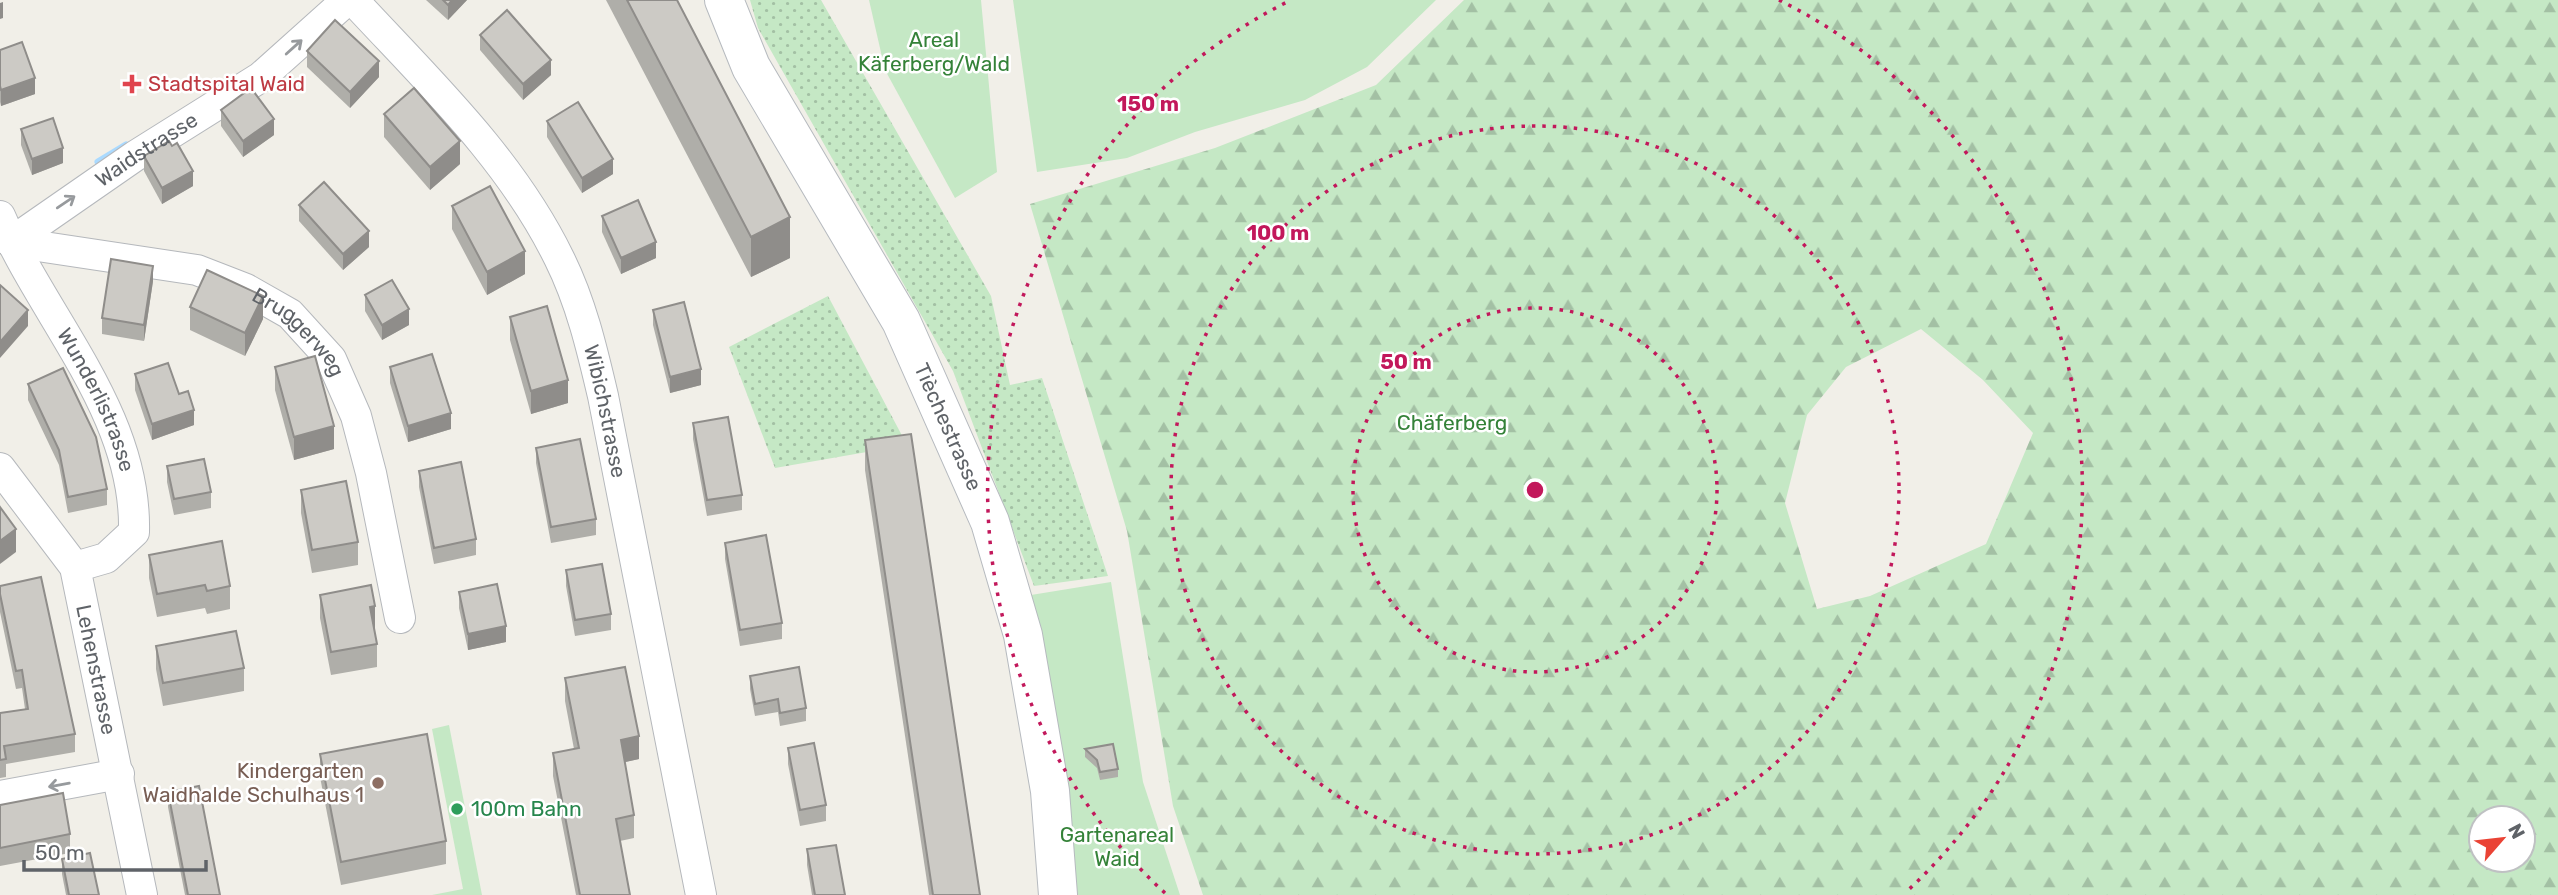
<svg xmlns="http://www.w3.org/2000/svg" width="2558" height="895" viewBox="0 0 2558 895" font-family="Rubik,sans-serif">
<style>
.grass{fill:url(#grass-dots)}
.forest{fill:url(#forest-firs);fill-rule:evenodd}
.garden{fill:#c5e8c5}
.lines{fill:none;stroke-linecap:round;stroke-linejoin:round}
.stream{stroke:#aadaff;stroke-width:7}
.street-casing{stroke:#b5b8bc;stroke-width:32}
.secondary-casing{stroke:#b6babf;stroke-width:40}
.street{stroke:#fff;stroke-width:30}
.secondary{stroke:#fff;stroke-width:38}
.wall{fill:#afaea9}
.shaded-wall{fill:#8f8d8a}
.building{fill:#cccac5;stroke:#8f8d8a;stroke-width:2}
.oneway{stroke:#979a9d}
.ring{fill:none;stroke:#c2185b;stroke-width:3.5;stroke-dasharray:3.5 7}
.health-dot{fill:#e0444e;stroke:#fff;stroke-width:2.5}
.education-dot{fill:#8d6e63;stroke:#fff;stroke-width:2.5}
.leisure-dot{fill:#2e9e5b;stroke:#fff;stroke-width:2.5}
.labels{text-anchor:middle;stroke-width:5;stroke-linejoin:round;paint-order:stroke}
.park-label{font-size:21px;fill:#348238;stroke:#fff}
.health-label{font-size:21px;fill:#be3a42;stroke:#fff;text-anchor:start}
.street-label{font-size:21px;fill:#5f6368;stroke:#fff}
.education-label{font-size:21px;fill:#785e54;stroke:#fff;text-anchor:end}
.leisure-label{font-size:21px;fill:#27864d;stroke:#fff;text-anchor:start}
.centre{fill:#c2185b;stroke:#fff;stroke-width:3.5}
.ring-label{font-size:21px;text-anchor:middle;font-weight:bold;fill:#c2185b;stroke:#fff;stroke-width:5;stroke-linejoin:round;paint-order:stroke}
</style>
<defs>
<pattern id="grass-dots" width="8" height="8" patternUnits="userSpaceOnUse" patternTransform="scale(1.75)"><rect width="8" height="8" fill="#c5e8c5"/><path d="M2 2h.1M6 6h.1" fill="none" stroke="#a3c0a4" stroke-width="1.8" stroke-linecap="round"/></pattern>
<pattern id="forest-firs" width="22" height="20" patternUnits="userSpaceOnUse" patternTransform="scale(1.75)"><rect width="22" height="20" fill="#c5e8c5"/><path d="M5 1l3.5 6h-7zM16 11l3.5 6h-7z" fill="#a3c0a4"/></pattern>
</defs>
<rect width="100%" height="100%" fill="#f1efe8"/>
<g class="grass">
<path d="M750 0H821L991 296 1010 385 1042 378 1108 576 1034 586 953 371 758 28Z"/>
<path d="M828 296 907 445 775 468 729 347Z"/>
</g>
<path class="forest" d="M1464 0H2558V895H1203L1173 806 1127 531 1030 204 1215 148 1376 85ZM1921 329 1983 380 2033 433 1986 544 1870 596 1817 609 1785 503 1807 415 1846 367ZM2481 818H2523V860H2481Z"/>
<g class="garden">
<path d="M869 0H981L997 172 955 198 885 70Z"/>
<path d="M1013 0H1436L1367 67 1305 100 1195 132 1127 158 1037 172Z"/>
<path d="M1111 582 1143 782 1180 895H1077L1065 772 1031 595Z"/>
<path d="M449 725 482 895H432L463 889 432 729Z"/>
</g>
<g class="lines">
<path class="stream" d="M98 162 126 145"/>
<g class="street-casing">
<g id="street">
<path id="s1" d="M353 0C428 81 510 158 559 258 581 302 592 349 603 396L701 895"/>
<path id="s2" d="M0 216C44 319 137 413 134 532L106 558 75 567"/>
<path id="s3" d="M11 242 197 270 246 289 290 314 331 359 356 416 371 473 400 618"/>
<path id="s4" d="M11 242 135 156 261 77 347 0"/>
<path id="s5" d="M0 468 75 567 142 895"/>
<path d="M0 796 119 774"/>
</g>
</g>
<g class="secondary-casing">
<g id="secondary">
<path id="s6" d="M724 0 751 67 901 321 990 522 1023 635 1050 791 1058 895"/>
</g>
</g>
<use href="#street" class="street"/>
<use href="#secondary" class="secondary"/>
</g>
<g class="wall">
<path d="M426 0H467L448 20Z"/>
<path d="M606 0H677L790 258 751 277Z"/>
<path d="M480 35 551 75 523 100 480 50Z"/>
<path d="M0 50 35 94 1 106 0 102Z"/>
<path d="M307 51 379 77 350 108 307 67Z"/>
<path d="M221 110 274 135 243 157 221 126Z"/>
<path d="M384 114 460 164 430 190 384 137Z"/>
<path d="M547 121 613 174 582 193 547 137Z"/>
<path d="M21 129 63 163 32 175 21 145Z"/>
<path d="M144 156 193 186 162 204 144 171Z"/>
<path d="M299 205 369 247 343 270 299 221Z"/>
<path d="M452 206 525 274 487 295 452 229Z"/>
<path d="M602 216 656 258 621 274 602 232Z"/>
<path d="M153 281 144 341 102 334V318Z"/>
<path d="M365 295 409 325 382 340 365 311Z"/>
<path d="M190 307 263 319 245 356 190 330Z"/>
<path d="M653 310 701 385 670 393 653 325Z"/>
<path d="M510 317 568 403 531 414 510 340Z"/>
<path d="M275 367 334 449 294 460 275 390Z"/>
<path d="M390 367 451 429 408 442 390 383Z"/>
<path d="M135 374 179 394 194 425 152 440 135 390Z"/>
<path d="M28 384 107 489V505L68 513 59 465 28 400Z"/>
<path d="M693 423 742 495V510L707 516 693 439Z"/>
<path d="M865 440 980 895H929L865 470Z"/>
<path d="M536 448 596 519V535L551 543 536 463Z"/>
<path d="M167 466 211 492V508L174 515 167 482Z"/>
<path d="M419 471 476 539V555L434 564 419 487Z"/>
<path d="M301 490 358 542V565L312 573 301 513Z"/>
<path d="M725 543 782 623V639L740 646 725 559Z"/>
<path d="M149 555 230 586V609L207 614 205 608 157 617 149 578Z"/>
<path d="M566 570 611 614V630L575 636 566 586Z"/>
<path d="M0 586 75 734V752L6 764V777L0 778V713L25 709 22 688 16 689 0 612Z"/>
<path d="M459 592 506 642 468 650 459 608Z"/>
<path d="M320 595 375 629H374L377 644V667L331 675 320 618Z"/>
<path d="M156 646 244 668V691L163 706 156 669Z"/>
<path d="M750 676 806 708V721L780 726 778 712 755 716 750 689Z"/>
<path d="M565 678 639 759 625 762 634 815V838L620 841 630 895H576L553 776V753L574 749 565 701Z"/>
<path d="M788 748 826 805V821L800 826 788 764Z"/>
<path d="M1085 749 1118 769V777L1100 780 1097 768 1085 757Z"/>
<path d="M320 754 446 841V864L341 885 320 777Z"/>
<path d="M168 792 220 895H185L168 807Z"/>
<path d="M0 805 70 834V853L0 866Z"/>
<path d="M807 849 845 895H812L807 865Z"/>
<path d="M62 859 99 895H66L62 874Z"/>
</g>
<g class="shaded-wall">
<path d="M452 0H467L448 20V5Z"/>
<path d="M3 2V18L0 19V3Z"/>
<path d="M551 60V75L523 100V84Z"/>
<path d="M379 61V77L350 108V92Z"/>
<path d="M35 78V94L1 106V90Z"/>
<path d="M274 119V135L243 157V141Z"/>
<path d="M460 141V164L430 190V167Z"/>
<path d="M63 148V163L32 175V159Z"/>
<path d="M613 159V174L582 193V178Z"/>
<path d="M193 171V186L162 204V188Z"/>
<path d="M790 217V258L751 277V237Z"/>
<path d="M369 231V247L343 270V254Z"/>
<path d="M656 242V258L621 274V258Z"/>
<path d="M525 251V274L487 295V272Z"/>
<path d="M153 266V281L144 341V325Z"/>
<path d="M263 296V319L245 356V333Z"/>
<path d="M409 309V325L382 340V325Z"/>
<path d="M28 310V326L0 358V342Z"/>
<path d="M701 369V385L670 393V377Z"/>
<path d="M568 380V403L531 414V391Z"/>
<path d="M194 410V425L152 440V424Z"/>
<path d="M451 413V429L408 442V426Z"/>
<path d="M334 426V449L294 460V437Z"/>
<path d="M16 529V552L0 564V541Z"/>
<path d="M375 606V629L370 630V607Z"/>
<path d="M506 626V642L468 650V634Z"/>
<path d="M639 736V759L621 763V740Z"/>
</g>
<g class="building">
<path d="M443 0H452L448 5Z"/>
<path d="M627 0H677L790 217 751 237Z"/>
<path d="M507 10 551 60 523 84 480 35Z"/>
<path d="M335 20 379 61 350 92 307 51Z"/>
<path d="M22 42 35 78 1 90 0 86V50Z"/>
<path d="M251 88 274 119 243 141 221 110Z"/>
<path d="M414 88 460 141 430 167 384 114Z"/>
<path d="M578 102 613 159 582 178 547 121Z"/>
<path d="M53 118 63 148 32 159 21 129Z"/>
<path d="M169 141 172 146 177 143 193 171 162 188 144 156Z"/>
<path d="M324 182 369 231 343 254 299 205Z"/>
<path d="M490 186 525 251 487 272 452 206Z"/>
<path d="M638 200 656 242 621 258 602 216Z"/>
<path d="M111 259 153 266 144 325 102 318Z"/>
<path d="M207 270 263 296 245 333 190 307Z"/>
<path d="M392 280 409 309 382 325 365 295Z"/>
<path d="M0 285 28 310 0 342Z"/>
<path d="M684 302 701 369 670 377 653 310Z"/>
<path d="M547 306 568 380 531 391 510 317Z"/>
<path d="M432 354 451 413 408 426 390 367Z"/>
<path d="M315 356 334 426 294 437 275 367Z"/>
<path d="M168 363 179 394 188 391 194 410 152 424 135 374Z"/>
<path d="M63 368 96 437 107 489 68 497 59 450 28 384Z"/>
<path d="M728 417 742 495 707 500 693 423Z"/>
<path d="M911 434 980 895H933L865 440Z"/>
<path d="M580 439 596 519 551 527 536 448Z"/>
<path d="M204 459 211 492 174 499 167 466Z"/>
<path d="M461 462 476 539 434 548 419 471Z"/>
<path d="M346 481 358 542 312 550 301 490Z"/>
<path d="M0 507 16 529 0 541Z"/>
<path d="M766 535 782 623 740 630 725 543Z"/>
<path d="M222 541 230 586 207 591 205 585 157 594 149 555Z"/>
<path d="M602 564 611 614 575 620 566 570Z"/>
<path d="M41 577 75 734 4 746 6 759 0 760V713L28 709 22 670 16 671 0 594V586Z"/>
<path d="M497 584 506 626 468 634 459 592Z"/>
<path d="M371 585 375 606 370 607 377 644 331 652 320 595Z"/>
<path d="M236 631 244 668 163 683 156 646Z"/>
<path d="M625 667 639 736 621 740 634 815 616 819 630 895H580L553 753 579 748 565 678Z"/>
<path d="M799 667 806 708 780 713 778 699 755 704 750 676Z"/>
<path d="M427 734 446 841 341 862 320 754Z"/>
<path d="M814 743 826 805 800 810 788 748Z"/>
<path d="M1113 744 1118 769 1100 772 1097 760 1085 749Z"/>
<path d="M199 786 220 895H188L168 792Z"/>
<path d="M63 793 70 834 0 848V805Z"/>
<path d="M836 845 845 895H815L807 849Z"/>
<path d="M90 853 99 895H69L62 859Z"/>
</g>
<defs><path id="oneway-shaft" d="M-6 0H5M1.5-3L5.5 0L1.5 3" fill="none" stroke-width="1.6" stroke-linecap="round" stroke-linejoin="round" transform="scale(1.75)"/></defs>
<g class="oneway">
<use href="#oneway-shaft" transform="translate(294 47) rotate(-42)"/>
<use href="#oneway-shaft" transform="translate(66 202) rotate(-34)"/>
<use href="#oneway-shaft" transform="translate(59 785) rotate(170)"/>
</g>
<g class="ring">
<circle cx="1535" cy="490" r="182"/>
<circle cx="1535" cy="490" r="364"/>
<path d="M1165 893A547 547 0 0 1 1291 0M1779 0A547 547 0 0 1 1905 893"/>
</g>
<path class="health-dot" d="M128.5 73.5h7v7h7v7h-7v7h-7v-7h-7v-7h7z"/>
<circle class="education-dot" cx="378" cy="783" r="7"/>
<circle class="leisure-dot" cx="457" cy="809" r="7"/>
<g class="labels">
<g class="park-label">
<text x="934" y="47">Areal<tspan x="934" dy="24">Käferberg/Wald</tspan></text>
<text x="1452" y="430">Chäferberg</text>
<text x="1117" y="842">Gartenareal<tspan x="1117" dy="24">Waid</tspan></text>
</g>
<g class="health-label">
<text x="148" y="91">Stadtspital Waid</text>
</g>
<g class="street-label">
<text dy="7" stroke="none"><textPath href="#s4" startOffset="164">Waidstrasse</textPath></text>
<text dy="7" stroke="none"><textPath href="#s3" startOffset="310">Bruggerweg</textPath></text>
<text dy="7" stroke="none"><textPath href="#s2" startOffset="208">Wunderlistrasse</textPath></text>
<text dy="7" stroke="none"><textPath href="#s1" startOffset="492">Wibichstrasse</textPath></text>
<text dy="7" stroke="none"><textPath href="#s6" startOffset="483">Tièchestrasse</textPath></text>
<text dy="7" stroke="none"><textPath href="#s5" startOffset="229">Lehenstrasse</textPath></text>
</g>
<g class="education-label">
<text x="364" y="778">Kindergarten<tspan x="364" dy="24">Waidhalde Schulhaus 1</tspan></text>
</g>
<g class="leisure-label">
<text x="471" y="816">100m Bahn</text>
</g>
</g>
<circle cx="1535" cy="490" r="10" class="centre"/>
<g class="ring-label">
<text x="1148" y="111">150 m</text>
<text x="1278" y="240">100 m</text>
<text x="1406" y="369">50 m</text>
</g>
<g transform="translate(2502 839) rotate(62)"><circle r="33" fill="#ffffff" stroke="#bfc1c3" stroke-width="2"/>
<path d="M0-5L12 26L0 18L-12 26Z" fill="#ea4335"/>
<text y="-10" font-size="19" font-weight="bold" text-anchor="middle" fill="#5f6368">N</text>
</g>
<path d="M24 860v10h182v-10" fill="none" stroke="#5f6368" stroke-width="3.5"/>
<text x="35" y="860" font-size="21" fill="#5f6368" stroke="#ffffff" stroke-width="5" paint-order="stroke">50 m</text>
</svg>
